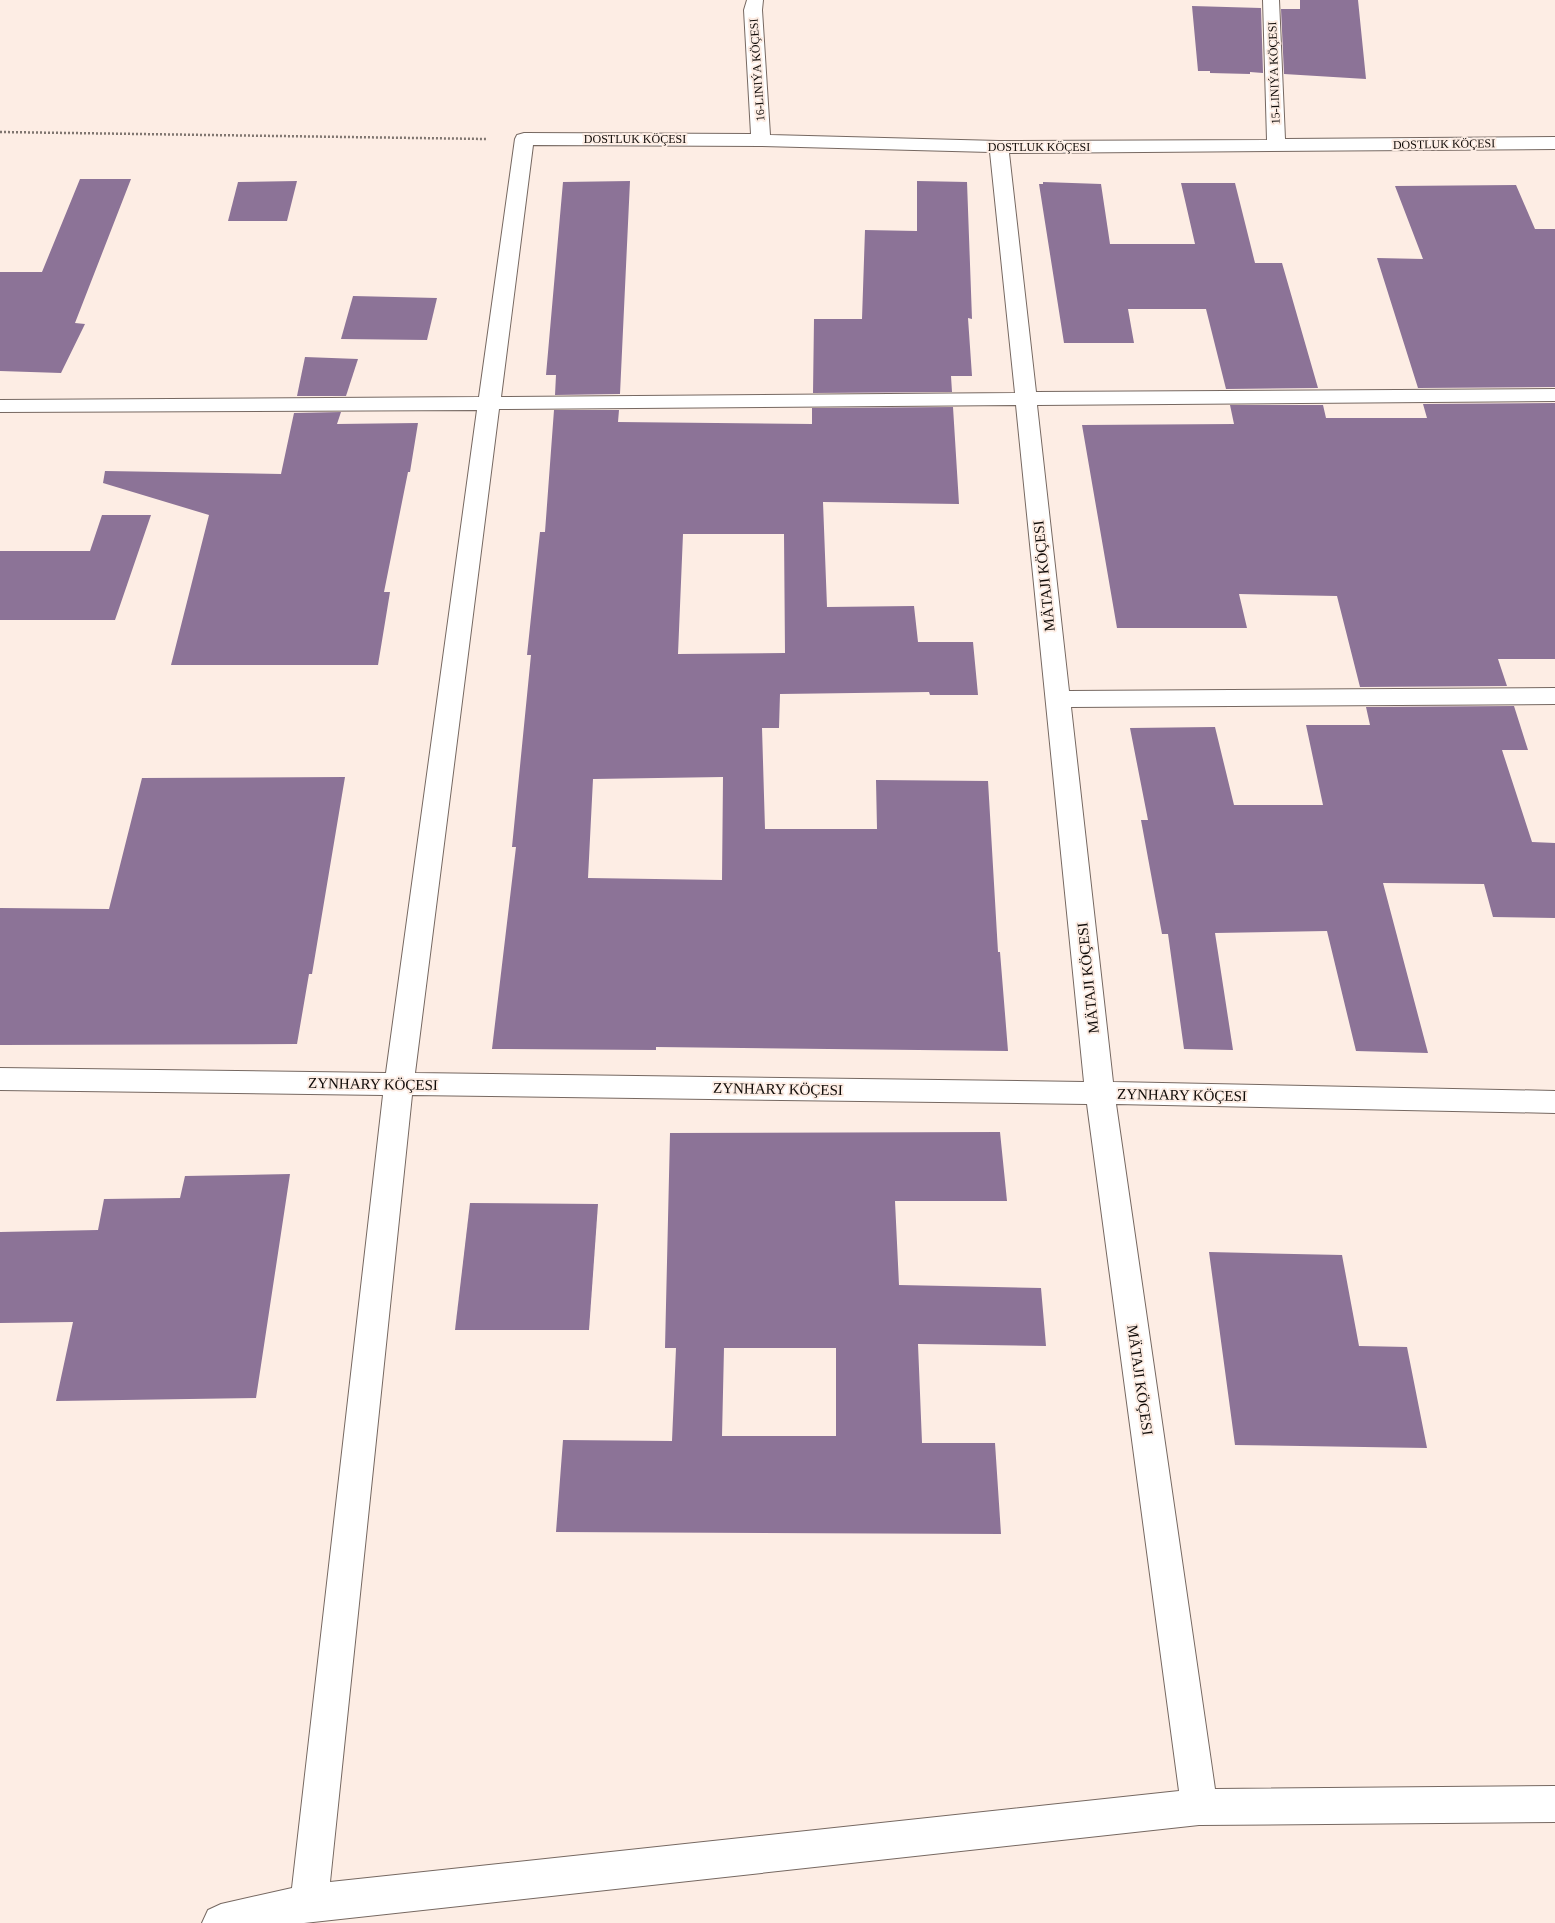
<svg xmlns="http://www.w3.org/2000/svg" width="1555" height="1923" viewBox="0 0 1555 1923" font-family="Georgia,serif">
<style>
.building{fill:#8c7397;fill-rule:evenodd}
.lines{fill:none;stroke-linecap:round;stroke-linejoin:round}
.street-casing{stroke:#766861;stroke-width:2}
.path{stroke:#7f756f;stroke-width:2.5;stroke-dasharray:2 2;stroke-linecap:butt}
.street{fill:#fff;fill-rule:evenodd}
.labels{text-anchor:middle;stroke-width:4;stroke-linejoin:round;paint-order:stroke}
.far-street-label{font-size:12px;fill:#100b08;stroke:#fdede4}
.street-label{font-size:15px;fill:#100b08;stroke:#fdede4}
</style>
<rect width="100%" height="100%" fill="#fdede4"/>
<g class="building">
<path d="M1300 0H1358L1366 79 1284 74 1281 9H1300Z"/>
<path d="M1192 6 1261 8 1263 73 1250 72V74L1210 73V71H1198Z"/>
<path d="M80 179H131L75 323 85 324 61 373 0 371V272H42Z"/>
<path d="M297 181 287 221H228L238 182Z"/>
<path d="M630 181 620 394 555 395 556 375H546L563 182Z"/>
<path d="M917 181 967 182 972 319 968 318 972 376H951L952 392 813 393 814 319H862L865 230 917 231Z"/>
<path d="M1043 182 1101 184 1110 244H1195L1181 183H1235L1255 263H1282L1318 388 1226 389 1206 309H1128L1134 343H1064L1039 184H1043Z"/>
<path d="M1516 185 1535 229H1555V387L1418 388 1377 258 1423 259 1395 186Z"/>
<path d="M353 296 437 298 427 340 341 339Z"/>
<path d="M305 357 358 359 346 396H297Z"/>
<path d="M1555 403V659H1498L1507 686 1360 687 1337 596 1239 594 1247 628H1117L1082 425 1234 424 1230 405H1323L1326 418H1427L1423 404Z"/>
<path d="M953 407 959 504 823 502 827 607 914 606 918 642H973L978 695H930L929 692 780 694 779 728H762L765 829H877L876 780 988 781 998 952H1000L1008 1051 656 1047V1050L492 1049 516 847H512L531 655H527L540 532H545L554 410H619L618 422 812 424V408ZM683 534H784L785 653 678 654ZM723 777 722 880 588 878 593 779Z"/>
<path d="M341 412 337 424 418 423 410 472H408L384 592H390L378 665H171L209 515 103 483 105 471 281 474 294 413Z"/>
<path d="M102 515H151L115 620H0V551H90Z"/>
<path d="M1514 706 1528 750H1502L1532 842 1555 843V918L1493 917 1484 884 1383 883 1428 1053 1356 1051 1327 931 1215 933 1233 1050 1184 1049 1168 934H1162L1141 820H1148L1130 728 1215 727 1234 805H1323L1306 725H1370L1366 707Z"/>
<path d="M345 777 312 974H309L297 1044 0 1045V908L109 909 142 778Z"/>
<path d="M1000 1132 1007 1201H895L899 1285 1041 1288 1046 1346 918 1344 922 1443H995L1001 1534 556 1532 563 1440 672 1441 676 1348H665L670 1133ZM724 1348H836V1436H722Z"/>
<path d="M290 1174 256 1398 56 1401 73 1322 0 1323V1232L98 1230 104 1199 180 1198 185 1176Z"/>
<path d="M470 1203 598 1204 589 1330H455Z"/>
<path d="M1209 1252 1342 1255 1359 1346 1407 1347 1427 1448 1235 1445Z"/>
</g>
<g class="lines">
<g class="street-casing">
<path id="street" d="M747 0H763L762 10 770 135 999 141 1267 140 1263 0H1279L1285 139 1555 137V149L1009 153 1036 392 1555 389V401L1037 405 1069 691 1555 688V704L1071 707 1113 1082 1555 1091V1113L1116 1104 1215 1789 1555 1786V1822L1199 1825 304 1923H202L208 1910 221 1904 292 1888 383 1095 0 1090V1068L386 1073 477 410 0 412V400L479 397 515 139 517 135 524 133 751 134 744 10ZM533 145 761 146 990 152 1015 393 501 397ZM1016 405 1084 1082 415 1073 499 409ZM412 1095 1087 1104 1179 1791 330 1882Z"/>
</g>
<path class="path" d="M0 132 486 139"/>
<use href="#street" class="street"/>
</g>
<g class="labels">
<g class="far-street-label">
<text transform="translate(757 70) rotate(-94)" y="4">16-LINIÝA KÖÇESI</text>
<text transform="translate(1274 73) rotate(-92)" y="4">15-LINIÝA KÖÇESI</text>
<text x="635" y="143">DOSTLUK KÖÇESI</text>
<text transform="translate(1444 144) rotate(-1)" y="4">DOSTLUK KÖÇESI</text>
<text x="1039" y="151">DOSTLUK KÖÇESI</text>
</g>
<g class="street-label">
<text transform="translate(1044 576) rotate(-96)" y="5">MÄTAJI KÖÇESI</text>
<text transform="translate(1088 978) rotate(-96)" y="5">MÄTAJI KÖÇESI</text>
<text transform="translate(373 1084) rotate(1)" y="5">ZYNHARY KÖÇESI</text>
<text transform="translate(778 1089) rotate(1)" y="5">ZYNHARY KÖÇESI</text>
<text transform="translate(1182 1095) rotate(1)" y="5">ZYNHARY KÖÇESI</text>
<text transform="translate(1140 1380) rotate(82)" y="5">MÄTAJI KÖÇESI</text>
</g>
</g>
</svg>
